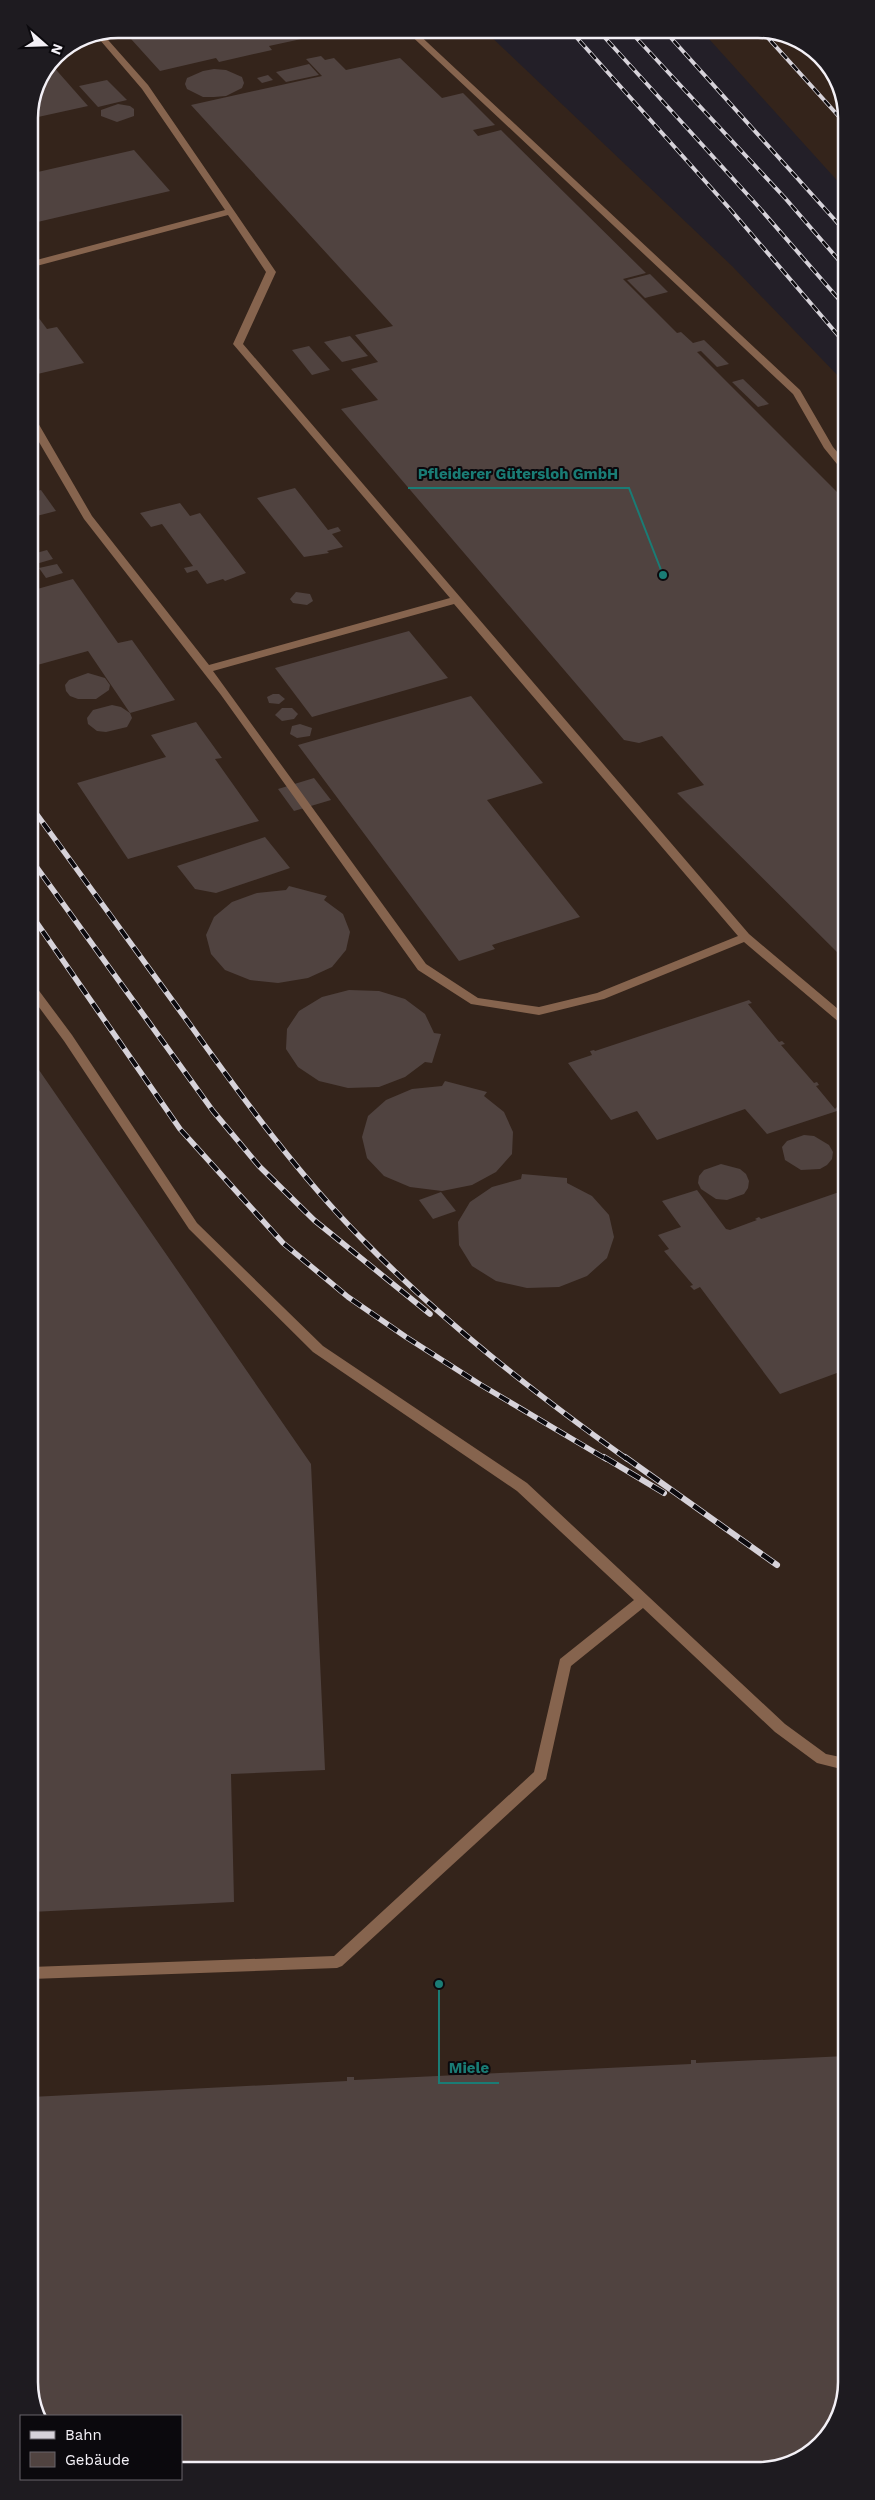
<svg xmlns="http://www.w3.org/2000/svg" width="875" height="2500" viewBox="0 0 875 2500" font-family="'Work Sans',sans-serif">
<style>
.industrial{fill:#34241b}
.building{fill:#504340}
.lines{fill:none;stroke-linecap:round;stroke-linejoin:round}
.lane{fill:#86644e;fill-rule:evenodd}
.rail-far2-casing{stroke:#d6d2d9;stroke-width:4}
.rail-far1-casing{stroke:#d6d2d9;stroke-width:5.5}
.rail-casing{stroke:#d6d2d9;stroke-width:6}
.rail-far2{stroke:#0b090d;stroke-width:2.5;stroke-dasharray:8;stroke-linecap:butt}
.rail-far1{stroke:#0b090d;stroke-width:4;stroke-dasharray:11;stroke-linecap:butt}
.rail{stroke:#0b090d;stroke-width:4.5;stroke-dasharray:14;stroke-linecap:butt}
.rim{fill:none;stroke:#f3f0f6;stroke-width:2.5}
.leader{fill:none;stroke:#1a7c75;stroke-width:2}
.callout-dot{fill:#1a7c75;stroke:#0b090d;stroke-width:2}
.callout-label{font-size:15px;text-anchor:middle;font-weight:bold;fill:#1a7c75;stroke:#0b090d;stroke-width:4;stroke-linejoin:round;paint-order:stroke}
</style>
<rect width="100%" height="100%" fill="#231f28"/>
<g class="industrial">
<path d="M117 29H483L732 266 844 382 846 2383 828 2437 781 2468 181 2471V2416H39L32 2406 29 112 55 55 84 35Z"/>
<path d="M700 29H764L812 47 843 94V187Z"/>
</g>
<g class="building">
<path d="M122 29H343V30L269 46 272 50 219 62 216 58 160 71Z"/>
<path d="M321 56 325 60 334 58 346 70 400 58 442 98 463 93 495 125 473 130 478 136 501 130 646 273 623 279 677 333 681 332 693 343 704 340 729 364 717 367 701 351 697 352 844 499V959L677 793 704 785 662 736 639 743 624 740 341 409 378 400 351 369 378 362 355 335 393 326 191 105 322 76 306 59Z"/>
<path d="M51 64 88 106 29 119V112Z"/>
<path d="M309 64 319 75 286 82 276 72Z"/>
<path d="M214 69 226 70 242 77 244 83 242 88 226 96 214 97H203L187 89 185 84 187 78 203 71Z"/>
<path d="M268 75 273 80 262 83 257 78Z"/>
<path d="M107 80 127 100 98 107 79 86Z"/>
<path d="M118 104 130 106 134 109V116L117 122 101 116V110Z"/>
<path d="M29 145 38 156 29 158Z"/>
<path d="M134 150 170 191 29 224V174Z"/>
<path d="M650 274 668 292 645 298 627 280Z"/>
<path d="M29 305 47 329 57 327 84 363 29 376Z"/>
<path d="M350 336 368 356 342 362 324 342Z"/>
<path d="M309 346 330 370 312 375 292 350Z"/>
<path d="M743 379 769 404 758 407 732 382Z"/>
<path d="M295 488 328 530 338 527 341 531 332 534 343 547 327 551 329 553 304 557 257 498Z"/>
<path d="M41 490 56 511 29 518V493Z"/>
<path d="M180 503 190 516 200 513 246 573 225 581 223 579 207 584 197 570 187 573 184 568 193 566 162 524 151 527 140 513Z"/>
<path d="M47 550 53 559 36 564 29 555Z"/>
<path d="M57 564 63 573 46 578 39 568Z"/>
<path d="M73 579 118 643 132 640 175 700 130 713 88 651 30 667V591Z"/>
<path d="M296 592 310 594 313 601 307 605 293 603 290 599Z"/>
<path d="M409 631 448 678 312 717 275 668Z"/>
<path d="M88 673 105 678 110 685 109 690 96 699H78L70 696 66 691 65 685 69 680Z"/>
<path d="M273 694H279L285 699 279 704 269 703 267 697Z"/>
<path d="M471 696 543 783 487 800 580 917 492 945 495 949 459 961 298 745Z"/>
<path d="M112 705 121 707 130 713 132 718 127 727 106 732 97 731 88 724 87 718 93 710Z"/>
<path d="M282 708H292L298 714 294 719 282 721 275 715Z"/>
<path d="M196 722 222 758 215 759 259 821 128 859 77 783 166 757 151 735Z"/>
<path d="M300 724 312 728 310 736 297 738 290 734 292 726Z"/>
<path d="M314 778 331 800 294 811 278 789Z"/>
<path d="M265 837 290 868 216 893 195 889 177 866Z"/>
<path d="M289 886 327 896 324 900 343 914 350 932 346 950 332 967 308 978 278 983 250 980 225 970 211 954 206 935 214 917 232 902 257 893 286 890Z"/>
<path d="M349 990 379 991 405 999 425 1014 434 1033 441 1034 432 1063 425 1062 405 1077 379 1087 348 1088 319 1081 298 1067 286 1049 287 1029 299 1011 322 997Z"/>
<path d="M749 1000 752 1003 748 1004 779 1042 782 1041 785 1044 781 1045 814 1083 817 1082 819 1085 816 1086 835 1109 837 1107 840 1110 767 1134 745 1109 657 1140 637 1111 611 1120 568 1063 592 1055 590 1051 594 1050 595 1051Z"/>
<path d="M30 1057 311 1464 325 1770 231 1774 234 1902 31 1912Z"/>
<path d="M445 1081 487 1092 484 1096 504 1112 513 1132 512 1154 496 1172 472 1185 442 1191 410 1187 384 1176 367 1158 362 1137 368 1116 386 1100 412 1089 442 1086Z"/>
<path d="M804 1135 814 1136 829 1145 833 1152 832 1159 827 1165 820 1169 801 1170 785 1160 782 1147 787 1141Z"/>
<path d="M721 1164 740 1169 746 1174 749 1181 748 1188 744 1194 727 1200 716 1199 701 1189 698 1183 699 1176 704 1170Z"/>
<path d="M522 1174 567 1178V1183L592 1196 609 1215 614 1237 607 1258 587 1276 559 1287 527 1288 496 1281 472 1266 459 1245 458 1222 470 1202 492 1187 521 1179Z"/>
<path d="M697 1190 726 1229 730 1230 757 1220 755 1219 759 1217 761 1219 845 1190V1370L780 1394 700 1287 694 1290 690 1286 693 1285 664 1251 669 1249 658 1235 681 1227 662 1201Z"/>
<path d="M441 1192 456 1211 433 1219 419 1200Z"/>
<path d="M846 2056V2383L828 2437 781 2468 181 2471V2416H39L32 2406 31 2097 347 2081V2077H354V2080L691 2064V2060H696V2063Z"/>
</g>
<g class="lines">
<g class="lane">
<path d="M404 29H413L800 390 833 447 844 460V470L841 469 824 448 793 394Z"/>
<path d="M101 32 148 85 276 272 243 344 749 934 844 1014V1024L840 1023 744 942 604 999 539 1015 471 1004 418 970 221 695 84 519 29 425V413L34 416 92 516 209 665 450 598 233 344 266 272 228 215 29 268V262L225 210 142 89 94 33ZM454 604 738 936 597 993 539 1007 478 998 426 964 213 671Z"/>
<path d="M30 983 34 984 72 1035 197 1223 323 1346 527 1483 785 1724 826 1754 845 1758V1770L817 1763 775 1732 643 1608 571 1666 546 1779 342 1966 337 1968 31 1979V1967L334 1956 534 1772 560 1659 634 1600 517 1491 313 1352 189 1229 64 1041 30 995Z"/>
</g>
<g class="rail-far2-casing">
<g id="rail-far2">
<path d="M569 29 730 209 843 341"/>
<path d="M597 29 756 204 843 304"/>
<path d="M628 29 785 198 843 265"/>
<path d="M663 29 843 229"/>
<path d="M760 29 843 121"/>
</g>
</g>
<g class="rail-far1-casing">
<g id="rail-far1">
<path d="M30 805C84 879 137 952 191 1026 244 1100 298 1174 362 1239 442 1321 533 1392 627 1459"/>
<path d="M30 858 213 1111 259 1166 314 1220 430 1314"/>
<path d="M30 913 180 1129 283 1243 348 1297 406 1337 481 1385 606 1459"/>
</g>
</g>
<g class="rail-casing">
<g id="rail">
<path d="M604 1457 664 1493"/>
<path d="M625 1457 777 1565"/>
</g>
</g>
<use href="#rail-far2" class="rail-far2"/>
<use href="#rail-far1" class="rail-far1"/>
<use href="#rail" class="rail"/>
</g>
<path d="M0 0H875V2500H0ZM118 38H758A80 80 0 0 1 838 118V2382A80 80 0 0 1 758 2462H118A80 80 0 0 1 38 2382V118A80 80 0 0 1 118 38Z" fill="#1e1b20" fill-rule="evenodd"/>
<path class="rim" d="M118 38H758A80 80 0 0 1 838 118V2382A80 80 0 0 1 758 2462H118A80 80 0 0 1 38 2382V118A80 80 0 0 1 118 38Z"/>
<path class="leader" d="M663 575L629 488H408M439 1984L439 2083H499"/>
<g class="callout-dot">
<circle cx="663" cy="575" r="5"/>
<circle cx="439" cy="1984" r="5"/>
</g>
<g class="callout-label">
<text x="518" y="479">Pfleiderer Gütersloh GmbH</text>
<text x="469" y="2073">Miele</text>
</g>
<rect x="20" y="2415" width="162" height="65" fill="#0b090d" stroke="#68656a"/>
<rect x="30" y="2431" width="25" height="8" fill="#d6d2d9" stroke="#68656a"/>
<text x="65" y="2440" font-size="15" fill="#f3f0f6">Bahn</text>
<rect x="30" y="2452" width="25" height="15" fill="#504340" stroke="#68656a"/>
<text x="65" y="2465" font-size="15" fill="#f3f0f6">Gebäude</text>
<g transform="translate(45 45) rotate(110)" stroke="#0b090d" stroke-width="4" paint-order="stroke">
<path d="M0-4L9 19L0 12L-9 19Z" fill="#f3f0f6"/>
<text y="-8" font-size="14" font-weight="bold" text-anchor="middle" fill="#f3f0f6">N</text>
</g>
</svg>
